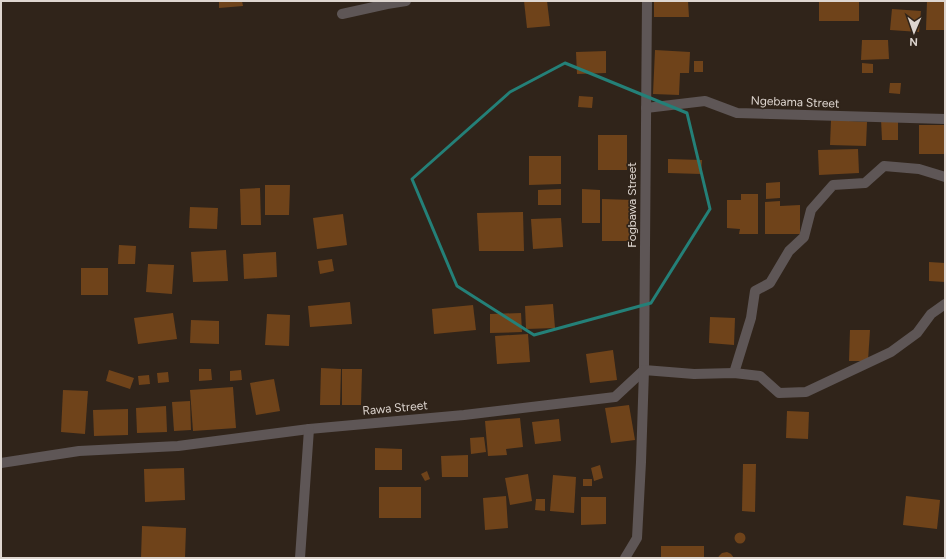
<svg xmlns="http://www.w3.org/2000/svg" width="946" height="559" viewBox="0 0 946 559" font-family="Figtree,sans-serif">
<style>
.building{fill:#6f431a}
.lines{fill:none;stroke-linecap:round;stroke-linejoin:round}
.minor{stroke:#5e5656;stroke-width:10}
.marked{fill:none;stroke:#248078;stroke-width:3;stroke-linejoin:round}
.labels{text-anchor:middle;stroke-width:3.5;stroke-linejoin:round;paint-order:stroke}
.street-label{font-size:12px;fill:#ded6d0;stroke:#30241a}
</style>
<rect width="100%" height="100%" fill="#30241a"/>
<g class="building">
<path d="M219 1H242L243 6 219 8Z"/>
<path d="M524 1H547L550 26 527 28Z"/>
<path d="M654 1H688L689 17H654Z"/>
<rect x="819" y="1" width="40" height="20"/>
<path d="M927 1H945V30H926Z"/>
<path d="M892 9 921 11 919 32 890 30Z"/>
<path d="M862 40H888L889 59 861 60Z"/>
<path d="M655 50 690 52 689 73H680L679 95 653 94Z"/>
<path d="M606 51V73L577 74 576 52Z"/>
<rect x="694" y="61" width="9" height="11"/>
<path d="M862 63 873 64V73H862Z"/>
<path d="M890 83H901L900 94 889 93Z"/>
<path d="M579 96 593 97 592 108 578 107Z"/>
<path d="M881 119H898V140H882Z"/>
<path d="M831 120 867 122 866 146 830 145Z"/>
<rect x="919" y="125" width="26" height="29"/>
<rect x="598" y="135" width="29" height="35"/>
<path d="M858 149 859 173 819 175 818 150Z"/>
<path d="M529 156H561V184L529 185Z"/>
<path d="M668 159 702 160 701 174 668 173Z"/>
<path d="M780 182V198L766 199V183Z"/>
<path d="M265 185H290L289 215H265Z"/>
<path d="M260 188 261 225H241L240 189Z"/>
<path d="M561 189V205H538V190Z"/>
<path d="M582 189 600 190V223H582Z"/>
<path d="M741 194H758V234H739L740 229 727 228V200H741Z"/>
<path d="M602 199 633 200V241H602Z"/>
<path d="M780 201V206L800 205V234H765V202Z"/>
<path d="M190 207 218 208 217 229 189 228Z"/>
<path d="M523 212 524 251H479L477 213Z"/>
<path d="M343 214 347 245 317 249 313 218Z"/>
<path d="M561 218 563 247 533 249 531 219Z"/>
<path d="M119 245 136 246 135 264H118Z"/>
<path d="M226 250 228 281 193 282 191 252Z"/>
<path d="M276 252 277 277 244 279 243 254Z"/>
<path d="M332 259 334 271 320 274 318 261Z"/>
<path d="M929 262 945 263V282L929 281Z"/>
<path d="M148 264 174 265 172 294 146 292Z"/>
<rect x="81" y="268" width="27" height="27"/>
<path d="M350 302 352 324 310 327 308 306Z"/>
<path d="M553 304 555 328 526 329 525 306Z"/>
<path d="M473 305 476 330 434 334 432 309Z"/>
<path d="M173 313 177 339 138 344 134 318Z"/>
<path d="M521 313 522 332 490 333V314Z"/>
<path d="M267 314 290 315 289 346 265 345Z"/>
<path d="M710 317 735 318 734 345 709 343Z"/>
<path d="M191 320 219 321V344L190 343Z"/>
<path d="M850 330H870L868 361H849Z"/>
<path d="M528 334 530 362 497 364 495 336Z"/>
<path d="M613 350 617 380 590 383 586 354Z"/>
<path d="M321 368 341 369 340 405H320Z"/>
<path d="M199 369H211L212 380 199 381Z"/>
<path d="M342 369H362L361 405H342Z"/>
<path d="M109 370 134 378 130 389 106 381Z"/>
<path d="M241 370 242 380 230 381V371Z"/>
<path d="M168 372 169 382 158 383 157 373Z"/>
<path d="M149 375 150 384 139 385 138 376Z"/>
<path d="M274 379 280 411 256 415 250 383Z"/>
<path d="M233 387 236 428 193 431 190 390Z"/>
<path d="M63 390 88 391 85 434 61 432Z"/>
<path d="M190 401 191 430 174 431 172 402Z"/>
<path d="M629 405 635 440 611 443 605 408Z"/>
<path d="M166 406 167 432 137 433 136 408Z"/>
<path d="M128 409V435L94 436 93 410Z"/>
<path d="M787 411 809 412 808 439 786 438Z"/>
<path d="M520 418 523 447 506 449 507 455 488 456 485 421Z"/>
<path d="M559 419 561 441 535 444 532 422Z"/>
<path d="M484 437 486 452 471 454 470 438Z"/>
<path d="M375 448 402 449V470H375Z"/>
<path d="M468 455V477H442L441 456Z"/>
<path d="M743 464H756L755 512 742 511Z"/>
<path d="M600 465 603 478 594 481 591 468Z"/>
<path d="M184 468 185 500 145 502 144 469Z"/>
<path d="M427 471 430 479 425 481 421 474Z"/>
<path d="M528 474 532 501 510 505 505 478Z"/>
<path d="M553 475 576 477 574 513 550 511Z"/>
<rect x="583" y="479" width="9" height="7"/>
<rect x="379" y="487" width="42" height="31"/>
<path d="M506 496 508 528 485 530 483 498Z"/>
<path d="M906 496 940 500 937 529 903 525Z"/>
<path d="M581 497H606V524L581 525Z"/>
<path d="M536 499H545V511L535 510Z"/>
<path d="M142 526 186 528 185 558H141Z"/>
<circle cx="740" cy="538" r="5.5"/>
<rect x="661" y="546" width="43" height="12"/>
<path d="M727 552 731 554 734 558H718L719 556 722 553Z"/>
</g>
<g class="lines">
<g class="minor">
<path d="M342 14 387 4 406 1"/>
<path d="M646 108 705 101 737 113 945 119"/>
<path d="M734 373 751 318 755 291 770 283 789 251 804 237 811 210 833 185 865 183 884 166 919 169 945 177"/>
<path d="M1 463 79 451 178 446 309 429 464 415 615 397 644 370 647 1"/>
<path d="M300 558 309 429"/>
<path d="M625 558 637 538 641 462 644 370 694 374 734 373 760 376 779 393 806 392 891 352 917 333 931 314 945 304"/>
</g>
</g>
<path class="marked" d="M565 63 687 113 710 209 651 303 534 335 457 286 412 179 510 92Z"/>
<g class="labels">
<g class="street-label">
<text transform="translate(795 102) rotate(2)" y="4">Ngebama Street</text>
<text transform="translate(632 205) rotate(-90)" y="4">Fogbawa Street</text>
<text transform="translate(395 408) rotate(-5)" y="4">Rawa Street</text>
</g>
</g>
<rect width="946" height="559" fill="none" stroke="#ded6d0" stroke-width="4"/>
<g transform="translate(914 32) rotate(182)" stroke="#30241a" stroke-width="3" paint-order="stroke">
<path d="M0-3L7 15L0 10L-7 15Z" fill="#ded6d0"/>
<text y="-6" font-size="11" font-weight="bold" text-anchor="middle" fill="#ded6d0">N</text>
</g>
</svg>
